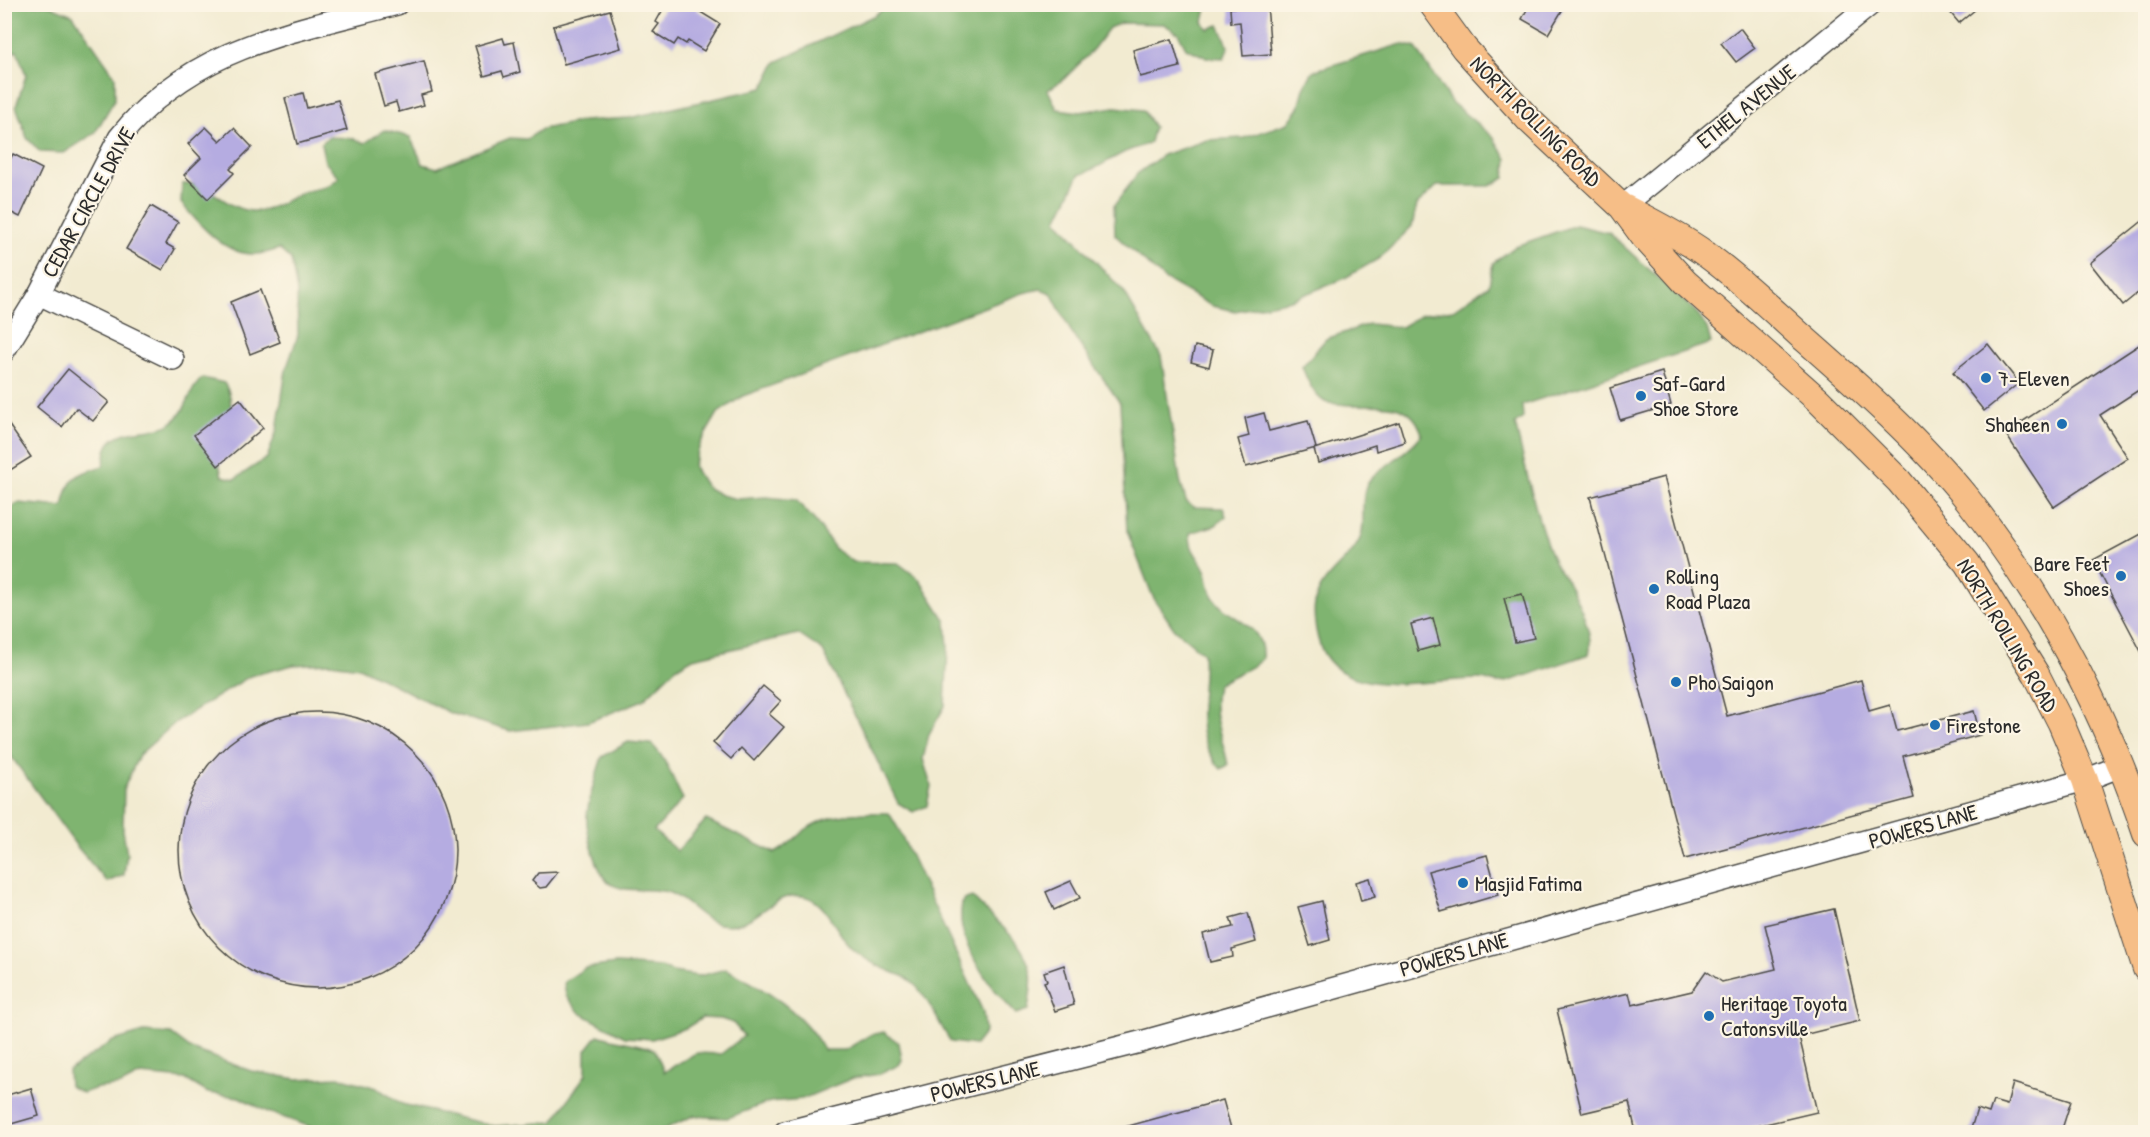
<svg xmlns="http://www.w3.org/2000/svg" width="2150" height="1137" viewBox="0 0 2150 1137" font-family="'Patrick Hand',sans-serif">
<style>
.forest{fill:#7fb470;stroke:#55704e;stroke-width:1.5}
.building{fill:#b5ace1}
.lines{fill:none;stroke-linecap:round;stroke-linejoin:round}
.minor-casing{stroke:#494844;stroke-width:24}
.major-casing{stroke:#494844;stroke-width:28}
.minor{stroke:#fff;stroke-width:21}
.major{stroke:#f6be87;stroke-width:26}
.poi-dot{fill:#1f6fb2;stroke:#fcf5e5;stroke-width:2}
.labels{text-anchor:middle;stroke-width:4.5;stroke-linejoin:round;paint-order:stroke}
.street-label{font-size:22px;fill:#2b2b2b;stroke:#fcf5e5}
.poi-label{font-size:22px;fill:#2b2b2b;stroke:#fcf5e5;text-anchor:start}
</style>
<rect width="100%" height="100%" fill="#fcf5e5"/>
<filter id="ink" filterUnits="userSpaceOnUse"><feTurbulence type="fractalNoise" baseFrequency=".0167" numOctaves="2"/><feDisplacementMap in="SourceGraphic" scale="12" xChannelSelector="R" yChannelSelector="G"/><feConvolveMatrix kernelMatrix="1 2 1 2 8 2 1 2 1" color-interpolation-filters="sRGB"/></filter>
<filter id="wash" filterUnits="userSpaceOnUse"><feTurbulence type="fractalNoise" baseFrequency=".008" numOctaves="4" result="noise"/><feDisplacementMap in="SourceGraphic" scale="24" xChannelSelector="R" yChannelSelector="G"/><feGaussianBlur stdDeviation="1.35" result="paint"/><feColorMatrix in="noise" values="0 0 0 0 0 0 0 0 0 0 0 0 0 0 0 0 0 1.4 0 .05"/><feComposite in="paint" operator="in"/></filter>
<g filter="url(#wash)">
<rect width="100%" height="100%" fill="#f2ebd1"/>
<g class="forest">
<path d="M4 5H49L73 15 115 76V99L95 133 64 153 40 152 27 138 16 106 26 75 17 51 5 55Z"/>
<path d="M887 5H1203L1206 8 1203 22 1208 29 1219 25 1229 47 1224 58 1205 57 1186 48 1178 33 1164 24 1121 23 1109 28 1091 52 1064 79 1048 90 1057 109 1080 112 1115 107 1143 110 1154 127 1150 142C1141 148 1132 148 1123 153 1107 161 1095 170 1079 175L1057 220 1124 292 1161 356 1180 480 1186 501 1193 507 1223 508 1226 516 1216 525 1190 533C1190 553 1197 553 1205 570 1208 578 1208 589 1213 597 1227 621 1265 621 1262 659 1249 671 1231 675 1217 685 1210 718 1222 733 1228 765L1221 769C1188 733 1206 695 1203 653L1174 629 1153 597 1127 531 1120 403 1073 335 1051 293 1041 289 1023 293 743 396 718 413 701 442 693 466 706 487 721 495 737 499 766 497 796 500 816 522 836 550 853 562 898 563 919 579 946 621 948 647 945 706 929 734 923 759 931 786 927 806 913 812 898 803 823 651 798 634 693 658 676 668 643 700 588 722 510 731 450 713 359 667 330 663 293 665 250 676 176 722 139 755 124 788 123 830 127 854 124 875 107 882 78 848 5 748 4 513 18 503 63 507C68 478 75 474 103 466 105 461 105 453 107 448 117 424 154 435 171 423 189 411 188 388 203 378L224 383C239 405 226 426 215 448L222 476 235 479 267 458 277 430 286 370 298 335 297 292 291 260 279 249C272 251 264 254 256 254 225 256 199 224 181 203L182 184C213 182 226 211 254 211 270 211 288 199 302 193 319 186 324 192 339 177L325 162 321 144 328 137 352 138 365 143 384 130 410 137 423 164 437 168 510 138 527 139 542 129 583 121 629 118 763 88 776 62 875 15Z"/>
<path d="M1402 44 1416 48 1451 102 1493 137 1507 159 1505 178 1490 186H1437L1417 205 1412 226 1380 258 1343 279 1291 300 1235 311 1212 306 1164 279 1115 235 1114 206 1137 174 1163 155 1207 140 1244 138 1288 123 1299 108 1304 88 1313 71Z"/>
<path d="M1576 225 1609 233 1696 312 1707 328 1711 343 1522 405 1523 418 1515 424C1526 468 1535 515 1552 557 1555 566 1562 573 1566 580 1577 599 1595 633 1589 654 1572 659 1511 683 1498 683 1492 683 1486 679 1480 679 1432 678 1335 705 1318 639 1315 627 1313 615 1315 603 1320 574 1353 560 1361 536 1366 521 1360 502 1366 487 1371 472 1409 454 1422 434 1410 394 1373 409 1339 404 1335 403 1329 404 1325 402 1313 395 1307 379 1302 367L1326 339 1369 324 1401 327 1423 314 1453 310 1489 285 1493 263 1516 246Z"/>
<path d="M628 742 651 744C668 759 672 780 683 799L654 831 677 851 706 820 775 853C787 847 795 838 805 830 827 813 863 812 889 813L898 828 983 1012 985 1032 975 1045 951 1042C937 1022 927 992 907 978 903 975 895 974 890 971 879 967 865 959 855 951 837 937 829 904 807 897 778 888 762 919 737 924 704 930 695 903 670 893 652 886 624 895 608 882 597 873 585 828 587 814 590 795 596 775 602 757Z"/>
<path d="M972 897C994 921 1024 939 1031 973 1033 984 1029 999 1028 1010L1016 1014C991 988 951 939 963 900Z"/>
<path d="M616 964 661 967 673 972 699 976 726 969C766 990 802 1010 824 1050H845L870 1035 884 1032 899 1043 902 1060 899 1065 880 1074 853 1078 802 1099 770 1102 727 1118 693 1116 658 1132H325L268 1112 239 1097 208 1093 185 1079 140 1075 121 1085 97 1088 83 1093 69 1086 68 1071 113 1041 144 1032 171 1034 191 1049 251 1071 297 1079 339 1077 377 1088 402 1104 494 1126 553 1122 586 1074V1050L598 1035C617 1042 637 1042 655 1050L664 1072 696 1053 721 1054 744 1036 733 1023 721 1019 702 1018 686 1028 652 1039 625 1037 580 1013 566 996 564 982 585 968Z"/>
</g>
<g id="blocks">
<g class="building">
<path d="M666 4H700L697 10 720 24 704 51 688 41 686 44 678 39 674 45 653 32 659 24 656 22Z"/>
<path d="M1241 4H1267L1271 54 1243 56 1240 22 1231 23 1230 8 1242 7Z"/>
<path d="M1530 4H1566L1548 34 1522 19Z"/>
<path d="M1943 4H1982L1959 23Z"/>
<path d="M610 10 621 48 564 64 553 26Z"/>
<path d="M1740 28 1755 48 1736 62 1721 43Z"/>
<path d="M503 38 505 44 514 42 520 72 504 77 502 71 484 76 475 46Z"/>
<path d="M1172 39 1180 67 1140 77 1133 50Z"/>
<path d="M424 61 432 92 421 95 424 105 399 112 396 102 384 106 375 74Z"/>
<path d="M303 93 307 108 338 100 347 130 297 144 285 98Z"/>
<path d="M206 127 220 141 234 128 252 147 230 169 234 173 208 199 184 175 201 158 188 144Z"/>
<path d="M13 154 42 169 20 217 4 209V171Z"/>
<path d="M151 206 178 222 166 244 175 249 163 270 126 249Z"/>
<path d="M2145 219V287L2123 305 2090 263Z"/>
<path d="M260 290 280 342 250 354 231 302Z"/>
<path d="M2145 341V386L2100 415 2128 458 2054 507 2005 433Z"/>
<path d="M1988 344 2019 383 1984 411 1953 372Z"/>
<path d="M1195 346 1213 350 1209 367 1191 362Z"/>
<path d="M68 369 109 402 93 421 76 408 62 427 37 407Z"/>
<path d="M1662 372 1671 405 1620 420 1610 388Z"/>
<path d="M240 399 263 428 218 466 194 435Z"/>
<path d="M1264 413 1269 431 1308 421 1316 448 1246 467 1238 439 1249 436 1245 418Z"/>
<path d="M4 418 31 457 4 474Z"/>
<path d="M1399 422 1405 442 1376 451 1375 445 1318 463 1314 449Z"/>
<path d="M1664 477 1727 716 1861 680 1869 711 1890 705 1897 731 1974 711 1980 735 1903 756 1914 798 1685 859 1590 497Z"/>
<path d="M2145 532V659L2093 560Z"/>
<path d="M1522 594 1534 638 1515 642 1504 598Z"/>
<path d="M1433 618 1440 645 1418 651 1411 624Z"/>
<path d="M763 686 781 701 769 714 784 727 754 761 741 748 731 759 713 743Z"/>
<circle cx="317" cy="850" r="138"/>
<path d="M1487 855 1498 895 1441 912 1428 871Z"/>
<path d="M558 872 546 887 540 888 532 881 538 873Z"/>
<path d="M1370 878 1375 897 1361 901 1356 882Z"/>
<path d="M1071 881 1080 898 1054 910 1046 892Z"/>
<path d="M1322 901 1330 940 1310 946 1298 907Z"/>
<path d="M1834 909 1860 1021 1799 1036 1817 1112 1731 1132H1636L1629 1102 1582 1113 1557 1010 1629 993 1632 1005 1692 991 1706 971 1722 982 1776 969 1765 925Z"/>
<path d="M1248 913 1256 942 1232 949 1233 957 1210 962 1203 934 1233 927 1230 918Z"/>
<path d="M1064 965 1074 1005 1055 1011 1044 982 1047 981 1044 972Z"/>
<path d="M2013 1083 2071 1101 2061 1132H1970L1977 1109 1989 1113 1993 1101 2007 1105Z"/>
<path d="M31 1088 39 1116 4 1126V1096Z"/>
<path d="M1223 1100 1232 1132H1121V1128Z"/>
</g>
</g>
</g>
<g filter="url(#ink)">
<use href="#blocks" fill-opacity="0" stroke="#494844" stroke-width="1.5"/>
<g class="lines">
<g class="minor-casing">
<g id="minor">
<path d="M1622 207 1871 4"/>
<path d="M39 294 173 359"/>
<path d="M4 351 39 294 119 138C190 47 292 32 397 4"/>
<path d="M785 1132 1144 1041 2085 780 2121 766"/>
</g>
</g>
<g class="major-casing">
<g id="major">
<path d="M1432 4 1464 48 1529 120 1622 207 1644 237 1685 282 1818 400 1899 481 1967 563 2036 674 2061 723 2085 780 2146 969"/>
<path d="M1625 208C1653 222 1682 237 1707 255 1740 279 1770 308 1800 335 1858 386 1919 439 1968 500 2046 599 2106 714 2146 834"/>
</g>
</g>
<use href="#minor" class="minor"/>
<use href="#major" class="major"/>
</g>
</g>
<g class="poi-dot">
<circle cx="1986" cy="378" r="6"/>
<circle cx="1641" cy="396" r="6"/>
<circle cx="2062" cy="424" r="6"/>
<circle cx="2121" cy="576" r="6"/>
<circle cx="1654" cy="589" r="6"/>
<circle cx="1676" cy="682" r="6"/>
<circle cx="1935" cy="725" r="6"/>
<circle cx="1463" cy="883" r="6"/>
<circle cx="1709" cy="1016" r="6"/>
</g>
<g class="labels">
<g class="street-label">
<text transform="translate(1746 106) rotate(-39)" y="8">ETHEL AVENUE</text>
<text transform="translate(1536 121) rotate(45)" y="8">NORTH ROLLING ROAD</text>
<text transform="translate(88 202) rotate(-61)" y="8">CEDAR CIRCLE DRIVE</text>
<text transform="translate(2008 635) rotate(59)" y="8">NORTH ROLLING ROAD</text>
<text transform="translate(1923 826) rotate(-16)" y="8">POWERS LANE</text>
<text transform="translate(1454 954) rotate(-16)" y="8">POWERS LANE</text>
<text transform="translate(985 1081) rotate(-14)" y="8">POWERS LANE</text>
</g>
<g class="poi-label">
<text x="1998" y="386">7-Eleven</text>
<text x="1653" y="391">Saf-Gard<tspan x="1653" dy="25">Shoe Store</tspan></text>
<text x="2050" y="432" text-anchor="end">Shaheen</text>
<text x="2109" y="571" text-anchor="end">Bare Feet<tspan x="2109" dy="25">Shoes</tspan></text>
<text x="1666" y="584">Rolling<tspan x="1666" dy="25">Road Plaza</tspan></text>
<text x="1688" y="690">Pho Saigon</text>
<text x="1947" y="733">Firestone</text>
<text x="1475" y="891">Masjid Fatima</text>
<text x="1721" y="1011">Heritage Toyota<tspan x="1721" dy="25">Catonsville</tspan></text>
</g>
</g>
<rect width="2150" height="1137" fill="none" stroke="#fcf5e5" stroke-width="24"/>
</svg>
